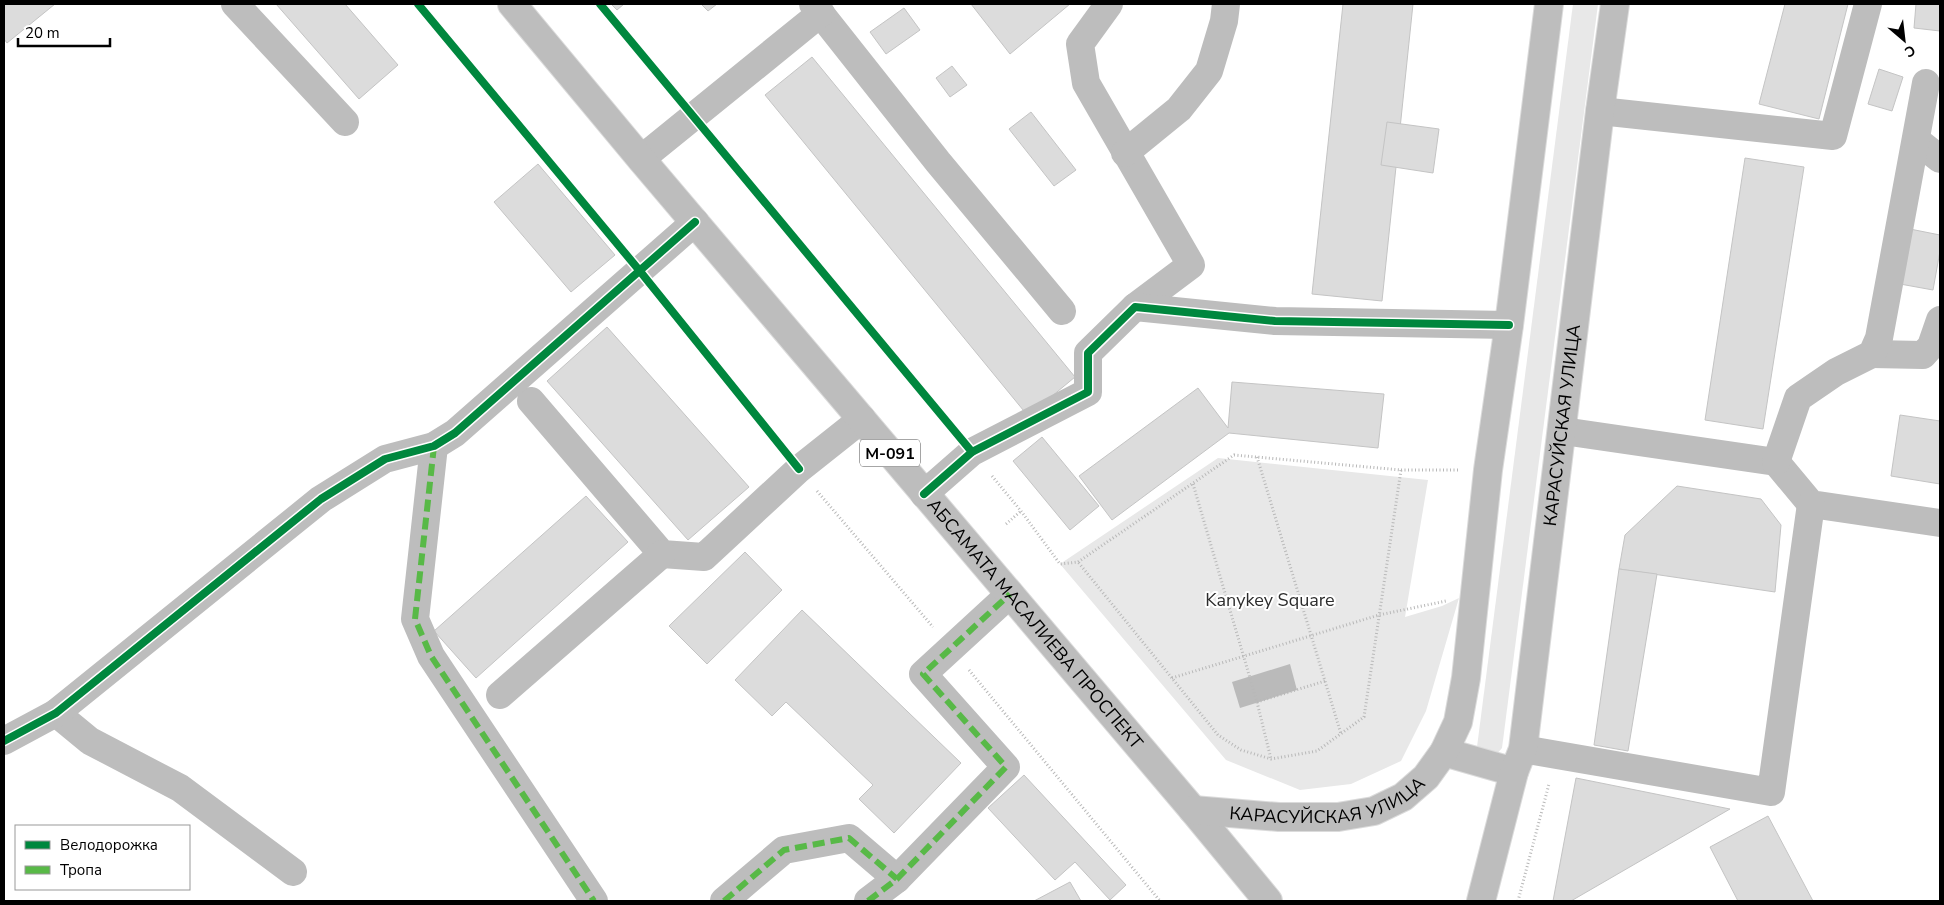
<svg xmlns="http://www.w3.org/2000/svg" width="1944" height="905" viewBox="0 0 1944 905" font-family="'Nunito Sans',sans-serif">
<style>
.green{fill:#e8e8e8}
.water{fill:#bababa}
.building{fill:#dcdcdc;stroke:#c4c4c4}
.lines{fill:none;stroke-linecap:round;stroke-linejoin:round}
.major-casing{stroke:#dbdbdb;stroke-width:30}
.path{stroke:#b8b8b8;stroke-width:3;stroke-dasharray:1 2.5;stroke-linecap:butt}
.minor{stroke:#bdbdbd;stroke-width:28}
.major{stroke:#bdbdbd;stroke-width:28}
.quiet{stroke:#58b947;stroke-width:6;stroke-dasharray:12 6;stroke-linecap:butt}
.cycleway-casing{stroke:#fff;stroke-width:11}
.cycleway{stroke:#00873e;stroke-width:8}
.labels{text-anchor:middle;stroke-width:4;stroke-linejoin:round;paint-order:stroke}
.shield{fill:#fff;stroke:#4c4c4c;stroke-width:1}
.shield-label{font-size:16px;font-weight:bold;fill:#000}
.street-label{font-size:18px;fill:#000;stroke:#fff}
.park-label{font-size:18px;fill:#2d2d2d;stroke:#fff}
</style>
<rect width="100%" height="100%" fill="#fff"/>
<g class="green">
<path d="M1573 4H1598L1502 748 1496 755 1481 753 1477 747Z"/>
<path d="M1218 458 1428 480 1405 617 1442 606 1459 598 1426 711 1401 761 1351 784 1300 790 1226 760 1060 564Z"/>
</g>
<path class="water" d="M1290 664 1297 690 1240 708 1232 682Z"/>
<g class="building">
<path d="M4 4H55L7 43 4 39Z"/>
<path d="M276 4H345L398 65 359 99Z"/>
<path d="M611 4H624L617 10Z"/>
<path d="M701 4H717L708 11Z"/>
<path d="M971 4H1070L1010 54Z"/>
<path d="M1343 4H1413L1382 301 1312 294Z"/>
<path d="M1785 4H1848L1819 119 1759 104Z"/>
<path d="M1916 4H1940V31L1914 28Z"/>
<path d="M904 8 920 30 886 54 870 32Z"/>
<path d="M812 57 1075 377 1028 416 765 95Z"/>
<path d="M952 66 967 85 950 97 936 78Z"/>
<path d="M1879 69 1903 77 1892 111 1868 104Z"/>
<path d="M1031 112 1076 170 1054 186 1009 129Z"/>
<path d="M1387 122 1439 129 1433 173 1381 165Z"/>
<path d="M1745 158 1804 167 1763 429 1705 420Z"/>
<path d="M538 164 615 255 571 292 494 202Z"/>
<path d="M1910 229 1940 235V251L1933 290 1900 284Z"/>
<path d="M607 327 749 487 688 540 547 381Z"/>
<path d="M1232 382 1384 394 1378 448 1229 433 1112 520 1079 476 1198 388 1228 428Z"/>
<path d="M1900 415 1940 421V484L1891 476Z"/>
<path d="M1042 437 1099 506 1070 530 1013 461Z"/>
<path d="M1677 486 1761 499 1781 525 1775 592 1619 569 1625 535Z"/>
<path d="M586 496 628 542 476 678 434 631Z"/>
<path d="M745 552 782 590 707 664 669 626Z"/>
<path d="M1619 569 1657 574 1628 751 1594 745Z"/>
<path d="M802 610 961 763 894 833 859 799 873 785 786 702 772 716 735 680Z"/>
<path d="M1024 775 1126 885 1110 900 1075 862 1055 880 988 808Z"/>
<path d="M1576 778 1730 809 1571 901H1553Z"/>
<path d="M1768 816 1813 901H1738L1710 847Z"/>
<path d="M1070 882 1081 901H1034Z"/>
</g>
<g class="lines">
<g class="major-casing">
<g id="major">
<path id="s1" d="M512 4 641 159 1193 810 1268 901"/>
<path d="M1444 752 1514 772"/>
<path id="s2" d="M1193 810 1279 817H1338L1374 811 1403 797 1426 777 1444 752 1458 722 1466 678 1488 470 1509 325 1549 4"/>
<path id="s3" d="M1481 901 1514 772 1523 749 1600 111 1615 4"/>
</g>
</g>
<g class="path">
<path d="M1257 457 1341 734"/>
<path d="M1401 470H1458"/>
<path d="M992 476 1021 511 1060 564 1078 562 1234 455 1401 470 1364 717 1317 751 1271 759 1241 750 1218 735 1078 562"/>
<path d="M1193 484 1257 702 1271 759"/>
<path d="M817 491 933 627"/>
<path d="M1006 524 1021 511"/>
<path d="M969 670 1160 901"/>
<path d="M1172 678 1379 615 1446 601"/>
<path d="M1257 702 1325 681"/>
<path d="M1518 901 1549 784"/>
</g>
<g class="minor">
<path d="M235 4 345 122"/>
<path d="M813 4 938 162 1062 311"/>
<path d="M1109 4 1080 44 1086 83 1191 265 1135 307"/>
<path d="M1600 111 1833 136 1868 4"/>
<path d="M1916 140 1940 159"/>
<path d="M1125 153 1179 109 1209 71 1224 21 1226 4"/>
<path d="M641 159 821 13"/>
<path d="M1872 354 1923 355 1931 346 1940 320"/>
<path d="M531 401 662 554 704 557 799 469 862 419"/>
<path d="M1563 431 1776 462 1811 504 1940 523"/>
<path d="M434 446 415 619 431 656 594 901"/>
<path d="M1776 462 1798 398 1836 372 1872 354 1879 338 1926 83"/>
<path d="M924 494 972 452 1088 392V353L1135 307 1275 321 1509 325"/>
<path d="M500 695 662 554"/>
<path d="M56 713 90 741 180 788 293 872"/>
<path d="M4 741 56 713 321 499 385 459 434 446 455 433 695 222"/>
<path d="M1523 749 1771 792 1811 504"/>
<path d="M724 901 784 850 849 838 897 879"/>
<path d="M868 901 897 879 1006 767 923 674 1010 594"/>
</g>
<use href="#major" class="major"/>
<g class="quiet">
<path d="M434 446 415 619 431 656 594 901"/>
<path d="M724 901 784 850 849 838 897 879"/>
<path d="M868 901 897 879 1006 767 923 674 1010 594"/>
</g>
<g class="cycleway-casing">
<g id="cycleway">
<path d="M418 4 639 270 799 469"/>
<path d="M600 4 972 452"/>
<path d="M924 494 972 452 1088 392V353L1135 307 1275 321 1509 325"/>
<path d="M4 741 56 713 321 499 385 459 434 446 455 433 695 222"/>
</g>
</g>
<use href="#cycleway" class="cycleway"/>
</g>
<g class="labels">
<rect class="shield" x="860" y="439.5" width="60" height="27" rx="4"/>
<g class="shield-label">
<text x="890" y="459">М-091</text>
</g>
<g class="street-label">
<text dy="6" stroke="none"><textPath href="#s3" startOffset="484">КАРАСУЙСКАЯ УЛИЦА</textPath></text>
<text dy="6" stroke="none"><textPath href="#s1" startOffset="811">АБСАМАТА МАСАЛИЕВА ПРОСПЕКТ</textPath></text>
<text dy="6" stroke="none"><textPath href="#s2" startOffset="138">КАРАСУЙСКАЯ УЛИЦА</textPath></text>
</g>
<g class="park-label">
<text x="1270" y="606">Kanykey Square</text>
</g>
</g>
<rect width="1944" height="905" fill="none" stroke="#000000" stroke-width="10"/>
<rect x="15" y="825" width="175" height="65" fill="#ffffff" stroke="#999999"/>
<rect x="25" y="841" width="25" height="8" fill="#00873e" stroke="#999999"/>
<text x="60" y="850" font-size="15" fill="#000000">Велодорожка</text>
<rect x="25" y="866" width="25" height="8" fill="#58b947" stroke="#999999"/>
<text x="60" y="875" font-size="15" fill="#000000">Тропа</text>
<g transform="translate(1904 40) rotate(152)" stroke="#ffffff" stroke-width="4" paint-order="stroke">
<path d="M0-4L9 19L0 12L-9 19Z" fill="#000000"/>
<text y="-8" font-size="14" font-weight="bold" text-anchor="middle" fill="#000000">С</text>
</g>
<path d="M18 38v8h92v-8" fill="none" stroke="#000000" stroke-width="2.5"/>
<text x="25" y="38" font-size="15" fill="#000000" stroke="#ffffff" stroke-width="4" paint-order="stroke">20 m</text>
</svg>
